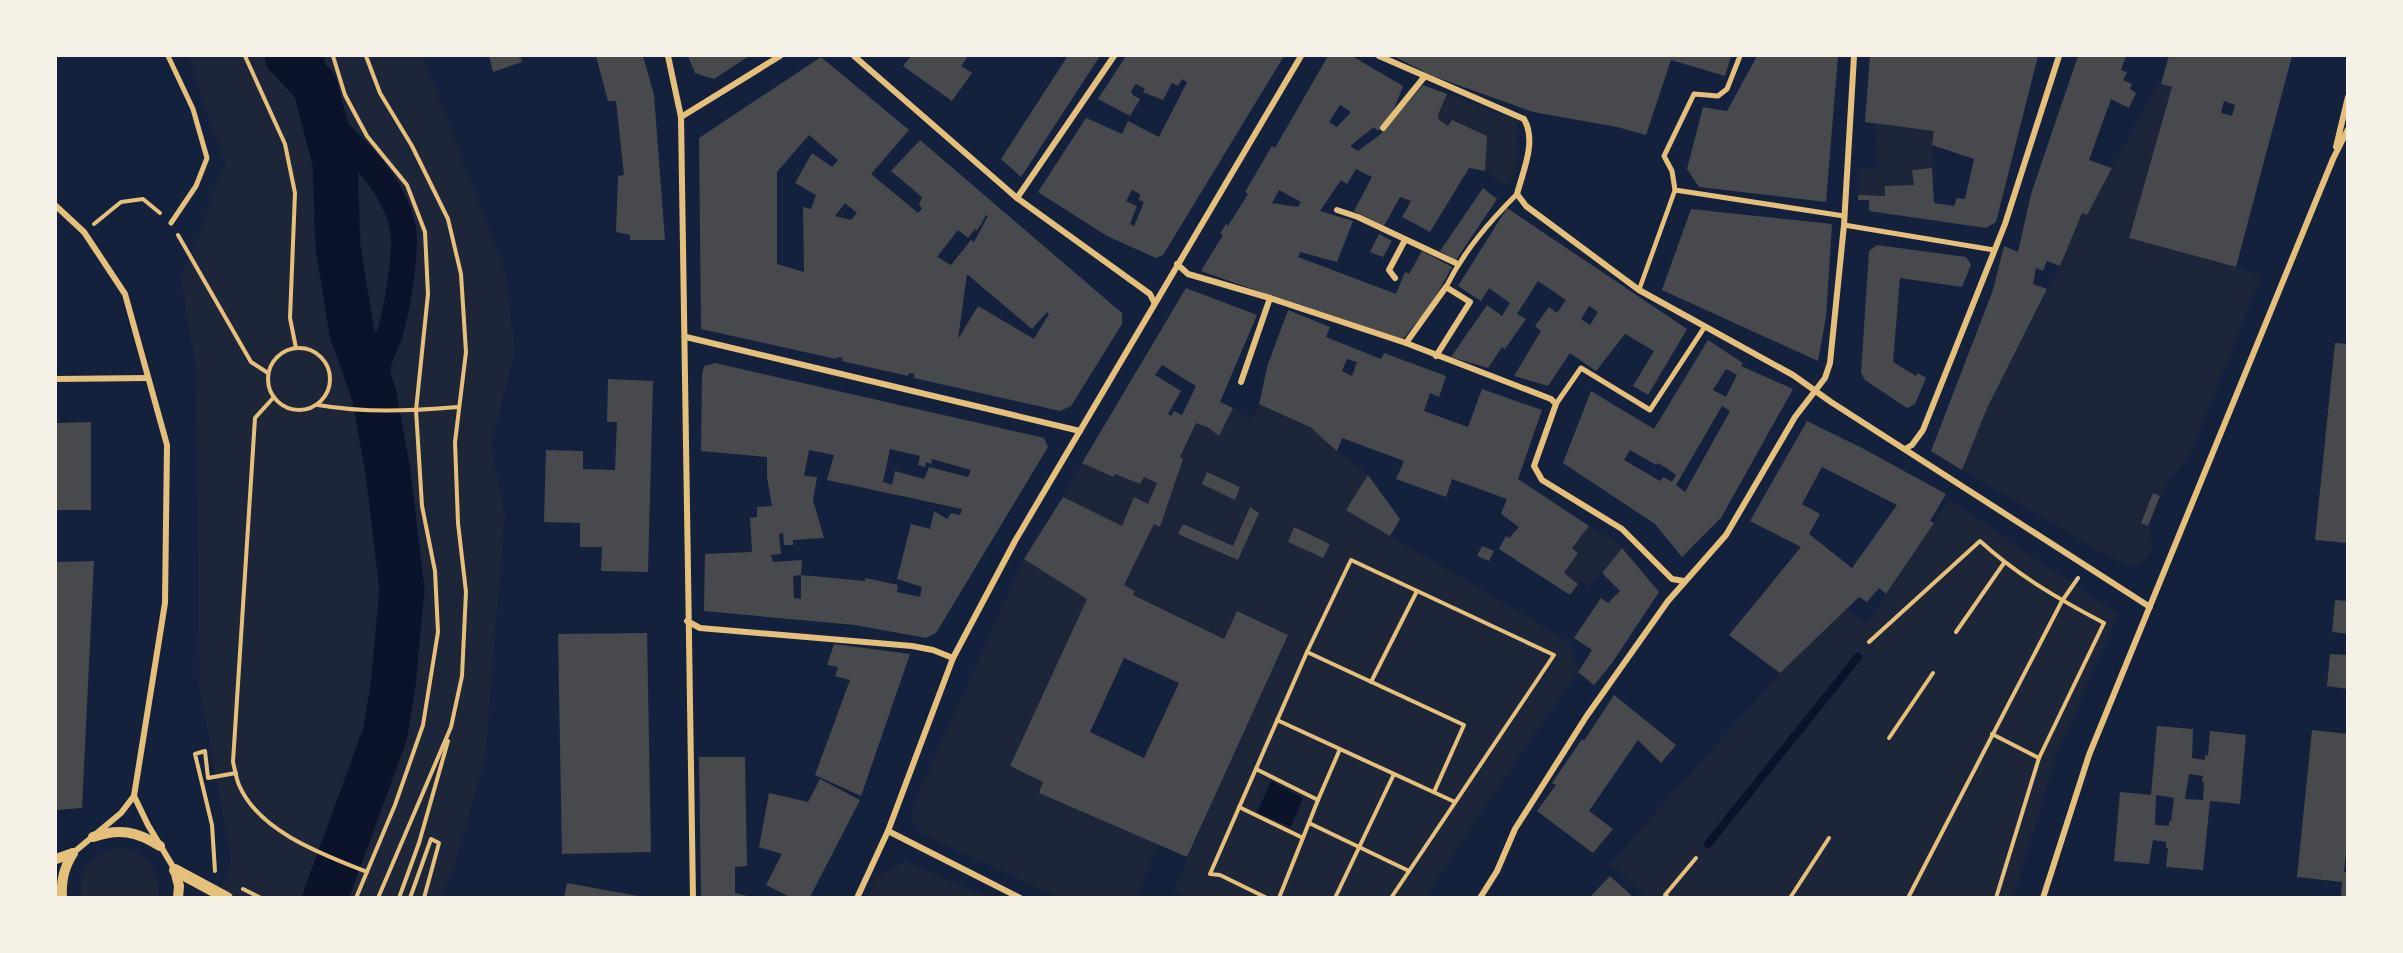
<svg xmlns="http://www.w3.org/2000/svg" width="2403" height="953" viewBox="0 0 2403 953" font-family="'Titillium Web',sans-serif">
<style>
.green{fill:#1d2539}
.water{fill:#0b132b}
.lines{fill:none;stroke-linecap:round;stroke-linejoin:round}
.stream{stroke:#0b132b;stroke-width:8}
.canal{stroke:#0b132b;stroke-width:26}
.river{stroke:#0b132b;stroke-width:45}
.building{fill:#48494c;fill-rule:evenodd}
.path{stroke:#e5c07b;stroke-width:4}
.service{stroke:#e5c07b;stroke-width:4.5}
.pedestrian{stroke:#e5c07b;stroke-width:5}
.minor{stroke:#e5c07b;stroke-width:6}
.tertiary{stroke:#e5c07b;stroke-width:10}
.secondary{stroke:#e5c07b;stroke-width:12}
</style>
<rect width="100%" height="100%" fill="#14213d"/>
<g class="green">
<path d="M188 56H423L506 274 515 353 491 446 505 515 485 758 456 861 439 897H218L231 860 199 683 196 368 180 275 202 230 210 200 225 163Z"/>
<path d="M2157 85 2172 87 2129 238 2262 275 2188 459 2167 482 2161 496 2153 493 2141 523 2149 527 2153 548C2146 563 2135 568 2119 562L1962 470 1988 406 2060 266 2082 213 2087 215Z"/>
<path d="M1447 94 1517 120 1516 173 1507 186 1485 171 1487 136 1453 121 1448 126 1438 119V115Z"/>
<path d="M1876 124 1934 131 1932 168 1912 170 1914 185 1885 186V196L1858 195 1860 168H1877Z"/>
<path d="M1259 404 1314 429 1313 430 1368 475 1400 519 1390 536 1570 642 1578 672 1476 819 1426 897H1189L1174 890 1217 791 1288 635 1237 611 1224 639 1133 595 1135 591 1124 585 1154 524 1160 526 1183 459 1180 457 1196 423 1209 428 1219 435 1233 408 1252 419Z"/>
<path d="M1082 463 1112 477 1115 474 1140 484 1144 477 1157 483 1148 504 1134 498 1122 526 1063 497Z"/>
<path d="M1949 500 2118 614 2055 758 2014 897H1646L1610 864 1780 673 1846 609 1867 623Z"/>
<path d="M1589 526 1617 542 1622 548 1589 587 1581 579 1578 584 1564 573 1578 553 1572 548Z"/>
<path d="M1024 559 1087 599 1010 766 1043 782 1040 793 1159 845 1135 897H1057L920 833 910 818 922 785Z"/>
<path d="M123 848C149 855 160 871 158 897H81C76 868 95 850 123 848Z"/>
<path d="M906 861 986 897 867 898 876 877Z"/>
</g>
<path class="water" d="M1271 781 1303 798 1291 827 1257 813Z"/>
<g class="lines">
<path class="stream" d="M1708 844 1858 657"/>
<g class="canal">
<path d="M311 56 315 86"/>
<path d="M324 118C355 148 395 185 403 229 407 253 397 309 390 333 387 342 383 350 380 358 376 370 376 383 374 394"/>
</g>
<path class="river" d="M287 56 315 86 335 162 338 247 352 333 374 394 388 472 402 590 393 686 385 734 325 898"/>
</g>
<g class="building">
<path d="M489 56H520L522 62 493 72Z"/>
<path d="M596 56H643L654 95 665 240H630V235L616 232 618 176 624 175 616 101H608Z"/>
<path d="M688 56H749L714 79 695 73Z"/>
<path d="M911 56H968L961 66 972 73 952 101 903 66Z"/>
<path d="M1065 56H1100L1021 177 1001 159 1067 57Z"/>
<path d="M1126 56H1284L1163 255 1156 258 1107 236 1038 192 1086 118 1122 134 1128 121 1159 137 1187 82 1182 79 1178 86 1172 83 1163 100 1143 92 1145 89 1136 84 1131 91 1133 95 1140 99 1130 116 1098 99ZM1132 190 1140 194 1139 200 1144 202 1134 226 1130 224 1137 206 1126 201Z"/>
<path d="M1328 56H1352L1403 86 1394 109 1378 131 1374 127 1350 146 1356 150 1358 151 1381 134 1423 85 1447 94 1438 115V119L1448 126 1452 120 1487 136 1485 171 1469 168 1430 232 1402 217 1411 201 1400 197 1384 226 1354 211 1372 177 1356 169 1347 184 1341 180 1320 211 1353 221 1337 262 1300 252 1298 257 1396 294 1405 272 1409 274 1422 251 1452 267 1432 303 1403 339 1374 332 1201 271 1223 235 1220 233 1226 224 1228 226 1248 194 1245 192 1272 146 1275 148ZM1340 105 1351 112 1337 127 1329 122ZM1279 190 1301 202 1298 207 1272 203Z"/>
<path d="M1393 56H1731L1725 76 1671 60 1646 135 1617 127 1533 112 1433 76Z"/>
<path d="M1757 56H1838L1826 202 1699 187 1687 169 1703 107 1727 111Z"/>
<path d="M1870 56H2038L1996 222 1986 228 1869 211V200H1858V195L1885 196V186L1914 185 1912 170 1932 168 1934 203 1954 206 1957 198 1965 199 1974 159 1932 145 1934 131 1865 122Z"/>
<path d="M2078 56H2126L2121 70 2127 72 2123 80 2132 84 2130 89 2136 93 2129 108 2111 99 2089 160 2112 168 2087 215 2082 213 2060 266 2047 261 2043 271 2036 268 2033 284 2047 289 1988 406 1962 470 1931 451 1993 290 2004 246 2018 252 2031 194Z"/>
<path d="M2169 56H2292L2236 267 2129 238 2172 87 2161 84ZM2224 101 2235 105 2232 116 2221 113Z"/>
<path d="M821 57 909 130 871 174 918 213 922 209 919 204 922 197 891 171 920 140 1122 313V324L1071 406 1060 411 914 378V374L909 373 908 376 842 361 843 358 837 357 836 359 701 329 699 138ZM809 135 838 160 832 167 812 153 795 183 816 195 811 209 803 207 804 272 777 264V172ZM845 203 857 213 851 220 835 216ZM986 215 988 216 974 242 971 240 951 265 937 257 958 230 968 238 975 229 977 231ZM967 274 1032 329 1047 312 1049 314 1034 339 978 306 958 339Z"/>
<path d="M1483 188 1497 199 1456 260 1440 251Z"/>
<path d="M1507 208 1687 329 1648 395 1633 386 1654 351 1625 334 1596 371 1570 353 1548 386 1514 376 1541 331 1535 326 1549 307 1557 313 1566 300 1538 281 1517 314 1526 319 1505 349 1502 347 1488 368 1451 357 1487 305 1502 316 1510 303 1489 288 1481 301 1458 286ZM1589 306 1598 312 1590 325 1581 319Z"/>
<path d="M1691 209 1832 224 1826 317 1818 361 1662 290Z"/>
<path d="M1379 234 1392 241 1383 257 1370 252Z"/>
<path d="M1877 245 1966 257 1971 265 1962 287 1900 278 1893 362 1916 376 1918 373 1926 378 1915 404 1907 408 1865 380 1861 373 1869 251Z"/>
<path d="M1186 288 1257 315 1220 402 1233 408 1219 436 1209 428 1196 423 1180 457 1183 459 1160 527 1154 524 1124 585 1135 591 1133 595 1224 639 1237 611 1288 635 1187 857 1039 793 1043 782 1010 766 1087 599 1024 559 1063 497 1122 526 1134 497 1148 504 1157 483 1144 477 1140 484 1115 474 1113 477 1082 463ZM1162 365 1196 386 1182 415 1174 411 1171 416 1168 414 1181 391 1155 375ZM1124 658 1179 683 1144 758 1090 732Z"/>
<path d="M1288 310 1330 327 1326 337 1381 359 1384 353 1446 376 1439 397 1430 393 1424 411 1468 427 1482 389 1542 410 1518 479 1589 526 1572 548 1578 553 1564 573 1578 584 1570 595 1499 549 1506 536 1509 538 1519 527 1501 514 1507 499 1452 479 1446 497 1396 479 1404 461 1342 438 1337 451 1313 430 1314 429 1259 404 1268 364ZM1347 359 1357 362 1352 376 1342 371Z"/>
<path d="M1708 340 1743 363 1741 366 1793 389 1721 518 1682 557 1655 524 1563 463 1591 391 1654 429ZM1726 369 1737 375 1726 397 1713 390ZM1722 406 1730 411 1685 492 1676 485ZM1630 450 1656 465 1658 463 1668 469 1676 475 1672 482 1663 477 1660 481 1624 460Z"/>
<path d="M2335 343 2348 344V543L2315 540Z"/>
<path d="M715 363 1044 438 1048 447 936 633 926 638 855 625 704 611 705 554 752 552 750 518 757 517V507L772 506 767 477V457L701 451 702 374 704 366ZM890 449 920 456 918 465 925 467 926 462 931 464 932 459 971 470 968 477 929 467 924 479 895 471 892 485 883 482ZM809 450 834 455 827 480 962 509 960 515 951 513 947 519 934 511 930 529 911 524 897 579 922 587 920 597 897 592 898 585 865 578V581L801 575V599L794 598 793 576 801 575 802 560 773 562 771 555 781 554 779 534 783 533 784 545H793V540L824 538 813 500 817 477 804 476Z"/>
<path d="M608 379 653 381 648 572 601 571 602 547H580V523L544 522 546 450 583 451V469L615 470 617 422H607Z"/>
<path d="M1807 421 1864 449 1946 494 1930 521 1934 523 1886 594 1879 588 1867 602 1859 597 1780 673 1729 635 1801 547 1750 521ZM1822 467 1897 505 1852 568 1809 534 1820 514 1802 504Z"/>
<path d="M91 422V510H56V423Z"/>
<path d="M1207 472 1240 487 1235 500 1202 484Z"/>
<path d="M1368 475 1400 519 1390 536 1346 510Z"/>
<path d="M2153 493 2160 496 2148 526 2141 523Z"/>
<path d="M1250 507 1259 513 1238 560 1178 534 1183 524 1233 546Z"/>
<path d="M1294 527 1330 544 1323 558 1288 542Z"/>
<path d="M1482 546 1494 551 1489 561 1477 556Z"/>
<path d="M1622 548 1659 592 1612 663 1594 685 1578 672 1592 650 1574 638 1601 598 1608 603 1620 591 1602 573Z"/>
<path d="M94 561 82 808 56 810V562Z"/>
<path d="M2335 600 2348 601V634L2332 632Z"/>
<path d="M647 633 651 852 562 854 558 634Z"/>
<path d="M834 644 910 654 861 796 815 775 850 680 835 676 838 667 827 665Z"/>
<path d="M2330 654 2348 655V689L2327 686Z"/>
<path d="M1614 695 1676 745 1661 763 1638 740 1589 811 1613 829 1593 853 1537 811 1556 785 1552 783 1582 739 1584 741Z"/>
<path d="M2157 726 2193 729 2192 758 2205 760V755L2208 756 2210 731 2246 735 2240 804 2210 801 2203 870 2166 867 2168 848H2166V842L2153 840 2149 864 2114 861 2120 792 2151 795ZM2189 774 2203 776 2202 782H2204L2203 800 2185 799ZM2156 795 2174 798 2171 822 2169 821V826L2155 825Z"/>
<path d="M2312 730 2348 734V834L2344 872H2348V897H2341L2342 882 2297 877Z"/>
<path d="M699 757H745L747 866 735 867V893L751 897H701Z"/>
<path d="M820 779 860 800 810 897H790L766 885 782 854 759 847 769 793 808 802Z"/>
<path d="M1610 876 1631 895V897H1590Z"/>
<path d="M567 883 638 896V897H564Z"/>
</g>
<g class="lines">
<g class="path">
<path d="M245 56 285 144 295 193 290 318 296 348"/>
<path d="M333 56 345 95 367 136 407 185 425 232 428 294 416 410 422 506 435 571 438 632 423 725 395 805 356 898"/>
<path d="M366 56 380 93 412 146 448 219 461 274 466 352 455 442 458 523 466 592 462 676 451 727 378 898"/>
<path d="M94 224 121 202 143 199 160 213"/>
<path d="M178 235 251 362 268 373"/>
<circle cx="299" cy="379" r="31"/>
<path d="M274 397 255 418 233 762C235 770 236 778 239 785 259 832 324 855 367 872"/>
<path d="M318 405C364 413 411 411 458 407"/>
<path d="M1956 632 2004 563"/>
<path d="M1869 642 1980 541C2017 575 2060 600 2104 623L2039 758 1996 898"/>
<path d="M1307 652 1464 725 1434 792"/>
<path d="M1371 682 1417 591"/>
<path d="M1277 720 1455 802"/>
<path d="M1992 734 2039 758"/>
<path d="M1889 738 1933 673"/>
<path d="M1256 769 1318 800 1279 898"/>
<path d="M1318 800 1340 749"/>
<path d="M1239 807 1303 838"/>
<path d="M1309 823 1409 871"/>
<path d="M215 871 212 825 195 754 205 751 208 778 236 773"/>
<path d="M243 889 261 898"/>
<path d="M399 898 419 843 448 741"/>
<path d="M410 898 431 839 439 843 424 898"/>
<path d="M1267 898 1220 875 1210 874 1307 652 1351 560 1554 655 1391 898"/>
<path d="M1335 898 1394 774"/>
<path d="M1669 898 1665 895 1696 858"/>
<path d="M1790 898 1829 838"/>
<path d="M1908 898 2062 601 2078 578"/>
</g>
<path class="service" d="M1639 290 1675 190"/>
<g class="pedestrian">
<path d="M168 56 193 109 207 158 196 186 171 223"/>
<path d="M1740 56 1727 89 1718 96 1694 94 1664 156 1672 171 1675 190 1844 216"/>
<path d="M1844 225 1994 250"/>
<path d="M1446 287C1464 251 1489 222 1517 194"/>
<path d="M1556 404 1581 368 1650 410 1704 328"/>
</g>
<g class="minor">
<path d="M668 56 681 117 693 898"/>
<path d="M854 56 1017 198 1150 294 1154 302"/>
<path d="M1379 56 1524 119C1537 141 1523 171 1517 194L1526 206 1639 290 1793 375 1831 402 2150 607"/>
<path d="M681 117 780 56"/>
<path d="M1383 128 1425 76"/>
<path d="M2336 147 2348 97"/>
<path d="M1017 198 1114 56"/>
<path d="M56 206 84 232 125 294 167 445 165 603 134 796 121 813 73 853"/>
<path d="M1337 210 1358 217 1458 264"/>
<path d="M1177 264 1188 274 1270 298 1406 343 1446 287 1470 302 1436 356"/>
<path d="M1395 278 1389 270 1405 240"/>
<path d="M686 337 1080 431"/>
<path d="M1406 343 1551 399 1556 404 1534 466 1542 480 1622 529 1672 579 1684 581"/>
<path d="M56 379 148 378"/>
<path d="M1241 382 1270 298"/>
<path d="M1905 449 1912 445 1923 430 2005 224 2059 56"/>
<path d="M687 621 700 628 912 646 933 650 953 658"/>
<path d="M134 796 148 825 175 870"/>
<path d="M888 831 1020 898"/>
<path d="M857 898 888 831 953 658 1015 541 1301 56"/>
<path d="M1480 898 1497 871 1515 829 1586 717 1668 601 1726 535 1795 417 1825 378 1830 363 1844 225 1854 56"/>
<path d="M2043 898 2089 755 2333 159 2348 129"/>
</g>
<g class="tertiary">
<path d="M93 837C119 828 136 831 160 846"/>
<path d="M56 859 73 853"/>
<path d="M175 870 179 886 178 898"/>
<path d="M62 898C61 880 64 868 73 853"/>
</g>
<path class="secondary" d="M175 870 227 898"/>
</g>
<rect width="2403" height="953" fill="none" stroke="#f6f1e7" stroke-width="114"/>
</svg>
